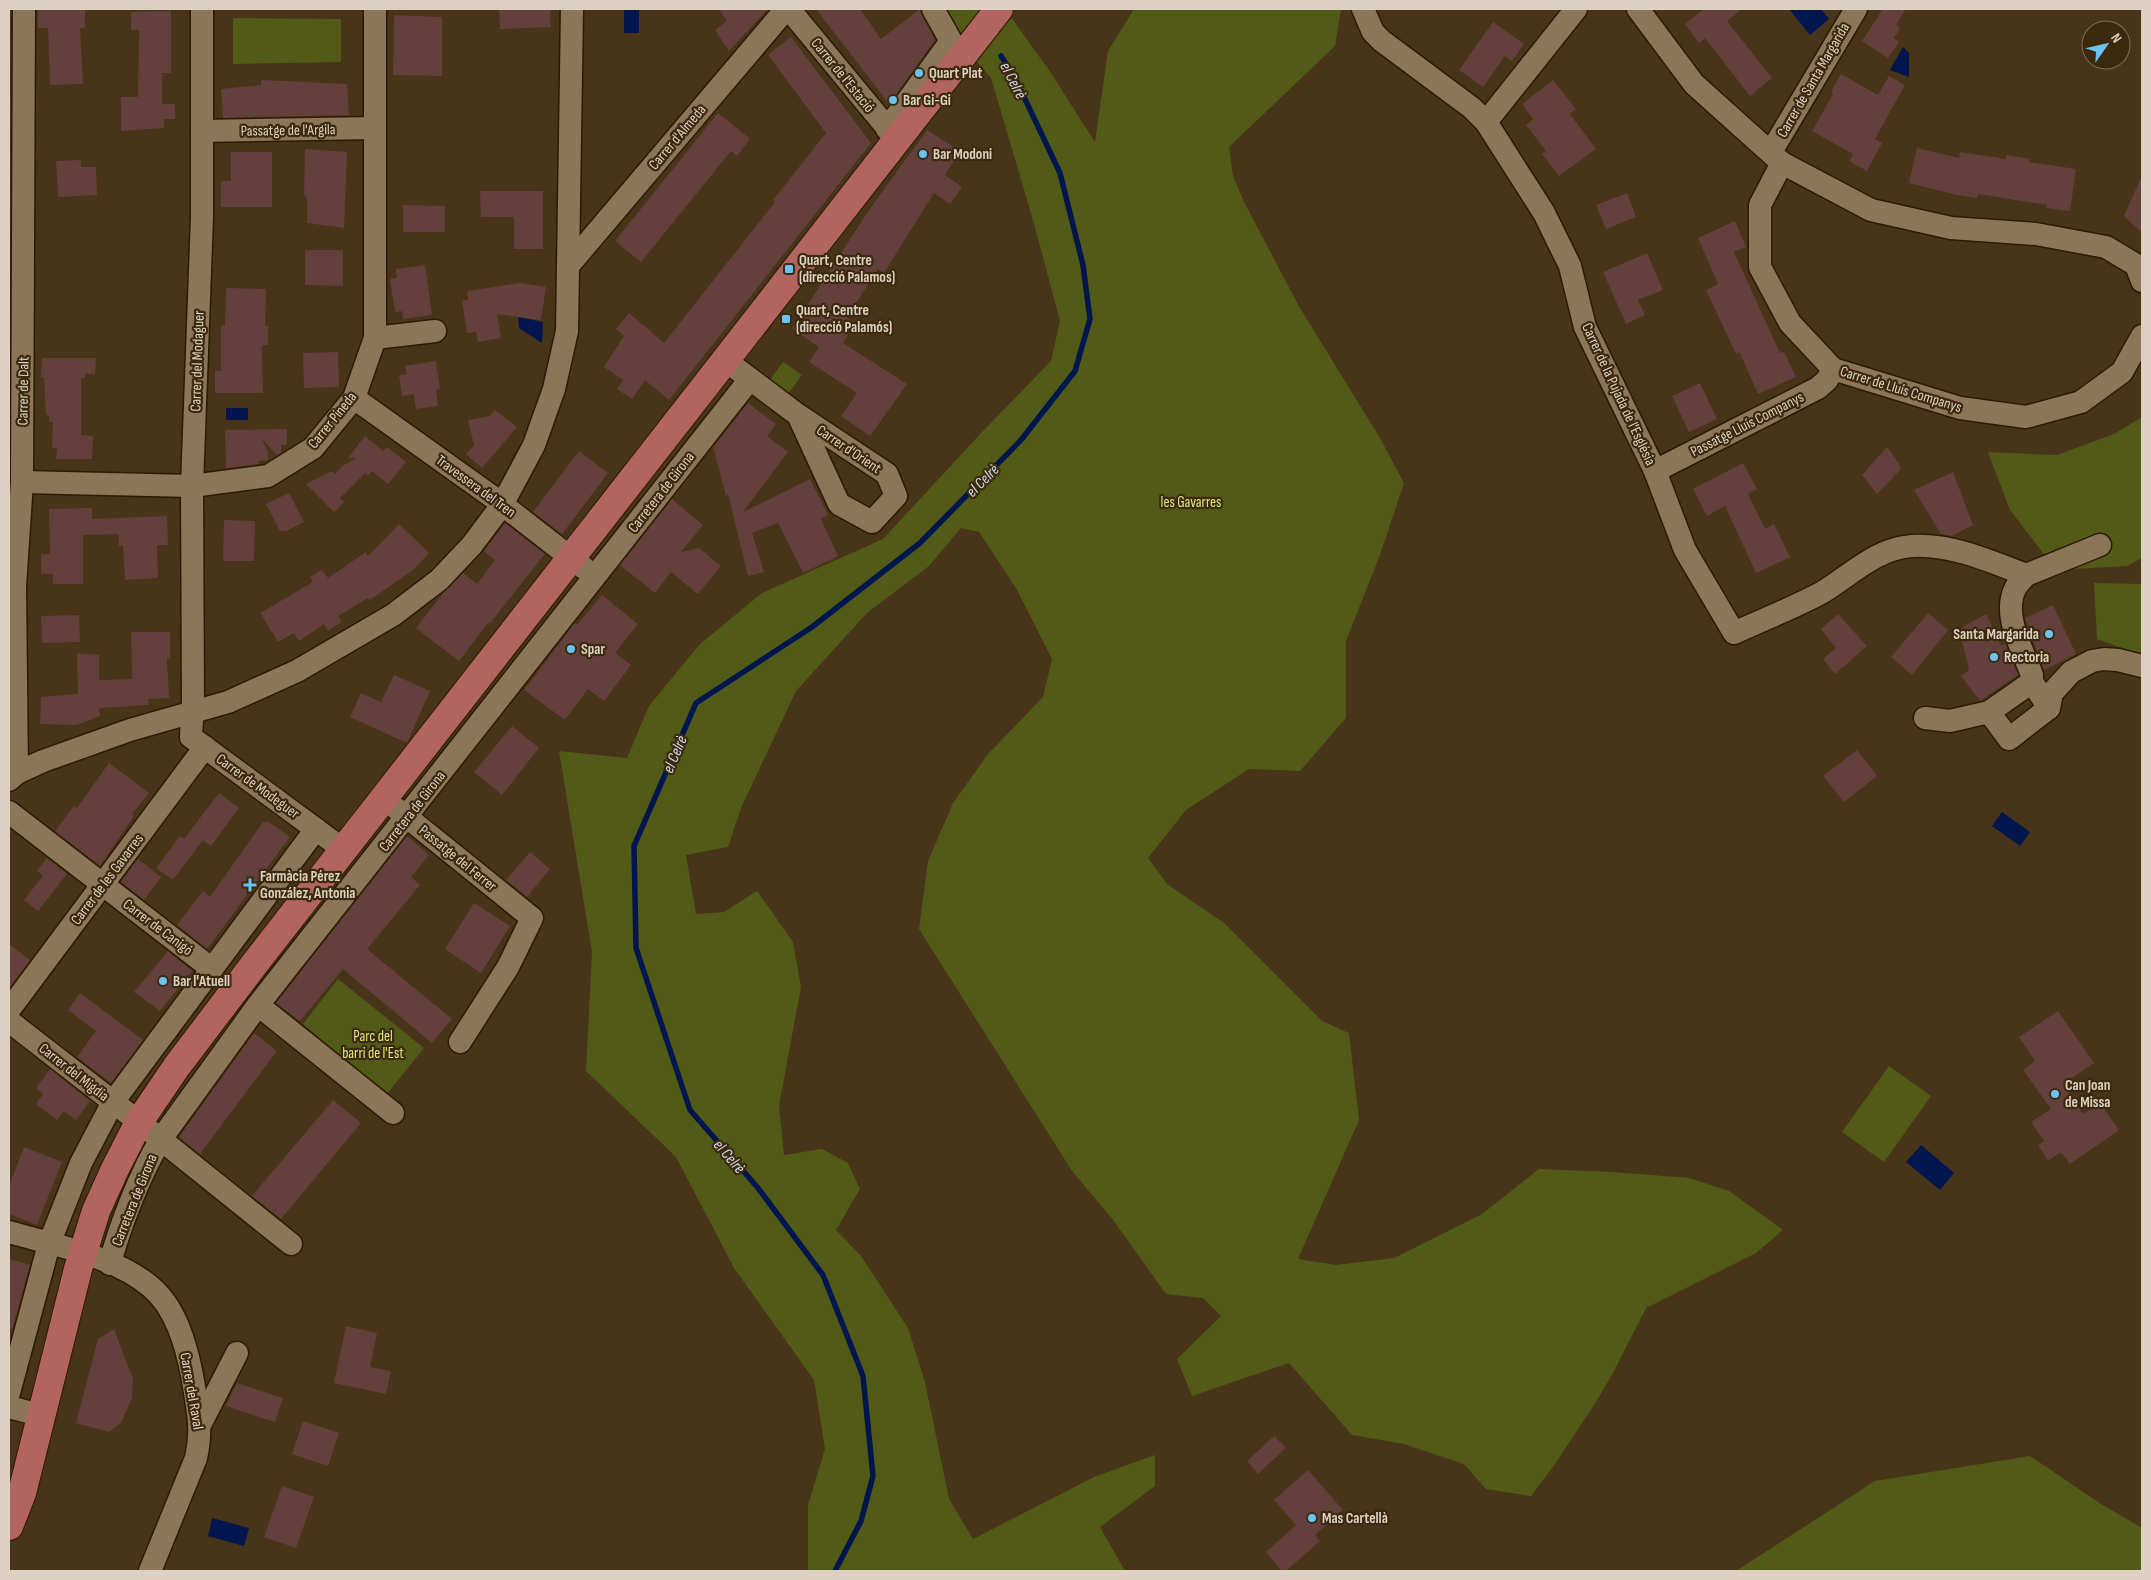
<svg xmlns="http://www.w3.org/2000/svg" width="2151" height="1580" viewBox="0 0 2151 1580" font-family="'Sofia Sans Condensed',sans-serif">
<style>
.green{fill:#525a17}
.water{fill:#01154f}
.lines{fill:none;stroke-linecap:round;stroke-linejoin:round}
.stream{stroke:#01154f;stroke-width:5.5}
.building{fill:#63403b}
.minor-casing{stroke:#2d1b01;stroke-width:25}
.major-casing{stroke:#2d1b01;stroke-width:30}
.minor{stroke:#8c7659;stroke-width:22}
.major{stroke:#b26560;stroke-width:28}
.poi-dot{fill:#6ac3f1;stroke:#3d2a0e;stroke-width:2}
.labels{text-anchor:middle;stroke-width:4.5;stroke-linejoin:round;paint-order:stroke}
.poi-label{font-size:15px;font-weight:bold;fill:#ddd1c1;stroke:#3d2a0e;text-anchor:start}
.street-label{font-size:15px;fill:#ddd1c1;stroke:#3d2a0e}
.park-label{font-size:15px;fill:#dbec7b;stroke:#3d2a0e}
.water-label{font-size:16px;font-style:italic;fill:#d0daed;stroke:#3d2a0e}
</style>
<rect width="100%" height="100%" fill="#473419"/>
<g class="green">
<path d="M939 9H1005L1051 73 1095 142 1108 51 1134 9H1341L1335 46 1229 147 1233 176 1245 204 1300 308 1380 438 1404 483 1380 555 1346 641V718L1300 771 1249 769 1186 810 1148 858 1167 884 1224 923 1322 1021 1349 1033 1359 1120 1298 1259 1336 1265 1394 1258 1482 1214 1539 1169 1613 1172 1689 1178 1729 1191 1783 1230 1756 1253 1646 1308 1613 1373 1596 1402 1555 1464 1531 1496 1486 1489 1464 1464 1404 1444 1352 1435 1289 1363 1192 1396 1177 1359 1221 1316 1203 1298 1166 1294 1113 1220 1072 1171 919 929 928 861 953 803 988 754 1043 697 1052 659 1016 588 979 532 961 528 929 566 867 613 796 691 741 808 728 847 686 855 696 914 724 912 757 891 793 942 801 987 779 1106 784 1155 822 1149 848 1163 860 1189 836 1230 861 1256 908 1328 925 1382 949 1499 973 1539 1094 1477 1155 1455V1486L1100 1527 1125 1571H808V1505L825 1449 814 1380 734 1268 676 1157 586 1071 592 952 559 751 627 758 649 706 699 645 762 593 883 539 982 432 1051 361 1060 321 1033 220 991 78 951 32Z"/>
<path d="M233 18 341 19V62L233 64Z"/>
<path d="M783 362 802 375 788 394 769 381Z"/>
<path d="M2142 417V558L2127 566 2056 570 2010 510 1988 452 2057 455 2114 434Z"/>
<path d="M2094 583 2142 584V655L2097 639Z"/>
<path d="M338 979 424 1048 386 1095 303 1024Z"/>
<path d="M1889 1066 1931 1096 1884 1162 1842 1132Z"/>
<path d="M2030 1456 2101 1504 2142 1528V1571H1736L1875 1481Z"/>
</g>
<g class="water">
<rect x="624" y="9" width="15" height="24"/>
<path d="M1789 9H1821L1829 19 1810 35Z"/>
<path d="M1903 47 1909 53V77L1890 70Z"/>
<path d="M518 317 543 322 542 343 519 328Z"/>
<rect x="226" y="408" width="22" height="12"/>
<path d="M2002 812 2030 832 2020 846 1992 826Z"/>
<path d="M1921 1145 1954 1173 1940 1190 1906 1162Z"/>
<path d="M212 1518 249 1528 244 1546 208 1536Z"/>
</g>
<g class="lines">
<path class="stream" d="M835 1571 861 1521 873 1476 863 1376 823 1275 758 1188 690 1110 636 948 634 846 696 703 812 627 920 543 1021 440 1075 371 1090 319 1083 265 1060 173 1015 78 1001 56"/>
</g>
<g class="building">
<path d="M38 9H85V28H80L83 84 50 85 48 28H38Z"/>
<path d="M499 9H550L551 27 500 29Z"/>
<path d="M719 9H768L729 51 715 30 727 21Z"/>
<path d="M816 9H860L881 39 920 9 922 15 935 40 889 104Z"/>
<path d="M1704 9H1742L1727 21 1772 78 1750 96 1705 38 1699 43 1685 24Z"/>
<path d="M1883 9H1906L1896 25 1900 28 1894 38 1899 42 1888 58 1862 41Z"/>
<path d="M171 11V73H162V104H175V119H164V128L121 131V97H138L139 30H131V12Z"/>
<path d="M394 15 442 17V76L393 75Z"/>
<path d="M1493 22 1524 44 1512 61 1505 56 1483 87 1459 70Z"/>
<path d="M791 37 871 143 669 400 645 380 632 399 617 389 623 380 604 367 624 336 616 329 629 313 664 343 775 202 773 200 826 133 768 55Z"/>
<path d="M1841 74 1878 95 1889 76 1905 85 1875 139 1882 143 1867 171 1849 161 1853 154 1812 131 1833 94 1831 92Z"/>
<path d="M261 80 347 84 349 115 223 118 221 89 261 85Z"/>
<path d="M1553 80 1576 109 1570 114 1596 149 1559 176 1542 154 1546 151 1526 125 1533 119 1522 104Z"/>
<path d="M718 113 750 139 737 156 731 151 641 262 615 241Z"/>
<path d="M927 130 960 151 945 175 962 187 950 204 934 193 884 273 878 269 847 317 855 323 843 343 907 384 870 436 841 416 857 393 809 362 819 347 792 329 869 210Z"/>
<path d="M1917 148 1959 158 1960 152 2006 159V155L2030 159 2029 162 2076 169 2070 211 2046 208 2047 205 1978 194 1977 198 1957 195 1909 183Z"/>
<path d="M305 149 347 152 344 228 307 223V197L304 196Z"/>
<path d="M231 152H272V207H221V181H231Z"/>
<path d="M81 160V167H96L97 195 58 197 56 161Z"/>
<path d="M2142 175V233L2124 216Z"/>
<path d="M480 191H543V249H514V217H481Z"/>
<path d="M1627 193 1636 217 1606 229 1596 205Z"/>
<path d="M403 205 445 206V232H403Z"/>
<path d="M1735 221 1746 247 1734 252 1780 353 1784 352 1796 377 1758 394 1740 353 1736 354 1706 290 1718 284 1698 238Z"/>
<path d="M305 250H343V286L305 285Z"/>
<path d="M1647 253 1663 290 1638 300 1645 315 1626 324 1603 272Z"/>
<path d="M425 265 432 315 403 319 402 311 395 312 390 279 397 278 396 269Z"/>
<path d="M520 283 546 287 541 320 497 314 501 338 478 342 476 332 467 333 462 301 468 300 467 291Z"/>
<path d="M226 288 266 289 265 326H268V345H262L263 393H215V371H221V326H225Z"/>
<path d="M338 352 339 387 304 388 303 353Z"/>
<path d="M42 358H96L95 374H85V378H81V435L93 436 92 459H56L57 448H52L53 422H49V415H46L44 377H41Z"/>
<path d="M436 361 440 389 436 390 438 406 416 409 414 394 402 396 399 375 407 374 405 366Z"/>
<path d="M1700 383 1717 419 1689 432 1672 396Z"/>
<path d="M748 403 776 424 767 436 788 452 743 512 810 479 828 515 821 519 838 556 803 573 778 523 752 533 764 572 748 576 728 494 726 496 713 447Z"/>
<path d="M495 410 517 427 482 468 466 454 474 445 468 420 490 416Z"/>
<path d="M287 429V445H281V453L277 455 262 439 268 452V460L259 461V464L226 468 225 430Z"/>
<path d="M365 436 383 451 387 447 406 462 388 484 372 471 368 476 365 473 340 498 344 502 334 512 306 484 332 471 335 474 342 466 357 458H348Z"/>
<path d="M1887 447 1900 465V470L1877 494 1862 475Z"/>
<path d="M579 451 608 473 562 534 533 512Z"/>
<path d="M1743 463 1757 489 1748 494 1765 529 1774 524 1790 557 1756 573 1725 506 1707 516 1693 489Z"/>
<path d="M1953 472 1973 525 1952 536 1941 534 1914 490Z"/>
<path d="M289 493 304 522 286 531H280L266 504Z"/>
<path d="M672 499 703 525 681 552 699 548 721 566 698 594 671 572 655 593 620 565Z"/>
<path d="M92 508V519L167 516 168 545H157L158 578 125 580 123 546H119V534L83 535V584H53V574H41V554H50L49 509Z"/>
<path d="M224 520 255 521 254 561H223Z"/>
<path d="M505 523 545 554 490 623 489 622 459 661 416 628 444 592 463 573 477 584 495 560 484 551Z"/>
<path d="M399 524 429 553 413 570 370 600 368 598 338 616 342 622 328 631 324 624 299 641 294 633 278 642 260 613 313 582 310 577 322 570 328 578 366 552 368 556Z"/>
<path d="M602 595 638 624 615 653 631 665 604 701 588 689 565 720 524 690 575 623 577 625Z"/>
<path d="M2053 605 2076 654 2044 670 2025 618Z"/>
<path d="M1928 613 1948 630 1912 675 1891 657Z"/>
<path d="M1838 614 1867 646 1835 674 1823 659 1836 648 1821 629Z"/>
<path d="M1986 614 2001 646 2005 644 2018 675 1980 701 1961 676 1969 670 1959 629Z"/>
<path d="M79 615 80 642 42 643 41 616Z"/>
<path d="M131 632H170V659H167L169 698 148 699 149 705 99 708 100 716 77 725 40 724 41 697 78 694 77 653 99 655V680L132 679Z"/>
<path d="M394 675 430 691 407 743 350 717 361 693 381 702Z"/>
<path d="M512 726 539 748 502 795 474 772Z"/>
<path d="M1857 750 1877 776 1844 802 1823 776Z"/>
<path d="M109 763 149 793 132 814 134 816 100 866 55 831 74 806 77 808Z"/>
<path d="M219 793 239 808 211 846 203 840 173 880 156 868 180 836 184 839Z"/>
<path d="M263 822H269L290 837 207 949 177 925 203 891 210 897Z"/>
<path d="M407 836 429 855 411 877 420 885 367 949 452 1019 432 1043 343 969 300 1021 276 1003Z"/>
<path d="M530 852 550 869 527 897 506 880Z"/>
<path d="M47 858 67 874 38 911 24 900 43 876 37 871Z"/>
<path d="M138 859 161 877 144 900 121 882Z"/>
<path d="M474 903 510 926 481 973 445 949Z"/>
<path d="M9 944 30 960 9 988Z"/>
<path d="M168 951 192 971 160 1011 134 992Z"/>
<path d="M80 993 143 1040 111 1083 77 1057 96 1031 68 1010Z"/>
<path d="M2058 1011 2094 1063 2063 1084 2083 1114 2100 1103 2119 1130 2070 1164 2061 1152 2048 1161 2038 1145 2044 1141 2031 1122 2051 1109 2023 1070 2035 1061 2019 1037Z"/>
<path d="M254 1033 277 1051 200 1154 179 1137Z"/>
<path d="M50 1069 90 1101 76 1120 64 1111 57 1120 36 1104 43 1094 36 1088Z"/>
<path d="M333 1100 361 1123 281 1219 252 1196Z"/>
<path d="M24 1147 62 1162 37 1225 9 1214V1186Z"/>
<path d="M9 1259 30 1265 12 1329H9Z"/>
<path d="M346 1326 377 1333 370 1367 391 1371 386 1394 334 1383Z"/>
<path d="M114 1329 133 1379 132 1398 121 1423 109 1432 76 1423 98 1339Z"/>
<path d="M237 1383 283 1398 275 1422 226 1406Z"/>
<path d="M303 1421 339 1433 328 1466 292 1454Z"/>
<path d="M1274 1436 1286 1448 1258 1474 1247 1461Z"/>
<path d="M1308 1470 1343 1510 1315 1535 1320 1541 1286 1571H1282L1266 1552 1296 1525 1274 1500Z"/>
<path d="M282 1486 314 1497 296 1548 264 1537Z"/>
</g>
<g class="lines">
<g class="minor-casing">
<g id="minor">
<path d="M202 9V217L192 486 193 702 191 737 344 850"/>
<path d="M789 9 898 141"/>
<path d="M1363 9 1373 32 1382 41 1472 108 1486 122 1544 213 1570 266 1585 327 1655 471 1685 550 1734 633C1762 620 1793 608 1821 593 1850 576 1876 548 1912 546 1952 544 1990 561 2026 575L2100 545"/>
<path d="M1638 9 1694 84 1782 163 1871 210 1951 228 2036 234 2106 247 2136 265 2142 281"/>
<path d="M1486 122 1576 9"/>
<path d="M887 129 951 41 933 9"/>
<path d="M202 131 374 128"/>
<path d="M1771 152 1856 9"/>
<path d="M1782 163 1760 205V267L1790 323 1833 369 1960 408 2026 417 2081 402 2122 372 2142 336"/>
<path d="M569 265 786 9"/>
<path d="M375 338 435 331"/>
<path d="M725 360 798 415 887 474 896 496 872 522 839 504 798 415"/>
<path d="M354 398 494 498 584 568"/>
<path d="M1655 471 1818 388 1827 380 1833 369"/>
<path d="M22 482 192 486 268 476 313 448 354 398 375 338V9"/>
<path d="M2026 575C2023 579 2018 583 2016 587 2001 614 2023 650 2032 675V682L2049 708"/>
<path d="M1989 712 2009 739 2049 708 2052 693 2071 672 2092 661 2104 659 2118 660 2142 666"/>
<path d="M1925 718 1950 721 1989 712 2032 682"/>
<path d="M17 773 15 587 22 482 24 9"/>
<path d="M9 780 17 773 43 761 130 730 228 702 297 671 393 615 439 580 472 545 502 505 534 445 554 389 567 331 572 9"/>
<path d="M397 809 532 918 508 967 460 1042"/>
<path d="M9 812 212 969"/>
<path d="M258 1005 393 1113"/>
<path d="M9 1010 205 747"/>
<path d="M9 1021 139 1122 291 1244"/>
<path d="M9 1232C54 1245 115 1256 151 1287 176 1308 186 1345 192 1375 197 1406 203 1428 196 1458L150 1571"/>
<path d="M110 1264C119 1227 141 1172 161 1139L258 1005 750 379"/>
<path d="M9 1393 49 1244 81 1163 113 1102 316 829"/>
<path d="M9 1407 28 1412"/>
<path d="M201 1423 237 1353"/>
</g>
</g>
<g class="major-casing">
<path id="major" d="M9 1526 22 1493 78 1269 96 1211 115 1169 139 1122 177 1066 256 962 999 9"/>
</g>
<use href="#minor" class="minor"/>
<use href="#major" class="major"/>
</g>
<g class="poi-dot">
<circle cx="919" cy="73" r="5"/>
<circle cx="893" cy="100" r="5"/>
<circle cx="923" cy="154" r="5"/>
<rect x="784" y="264" width="10" height="10" rx="2.5"/>
<rect x="781" y="314" width="10" height="10" rx="2.5"/>
<circle cx="2049" cy="634" r="5"/>
<circle cx="571" cy="649" r="5"/>
<circle cx="1994" cy="657" r="5"/>
<path d="M247.5 877.5h5v5h5v5h-5v5h-5v-5h-5v-5h5z"/>
<circle cx="163" cy="981" r="5"/>
<circle cx="2055" cy="1094" r="5"/>
<circle cx="1312" cy="1518" r="5"/>
</g>
<g class="labels">
<g class="poi-label">
<text x="929" y="78">Quart Plat</text>
<text x="903" y="105">Bar Gi-Gi</text>
<text x="933" y="159">Bar Modoni</text>
<text x="799" y="265">Quart, Centre<tspan x="799" dy="17">(direcció Palamos)</tspan></text>
<text x="796" y="315">Quart, Centre<tspan x="796" dy="17">(direcció Palamós)</tspan></text>
<text x="2039" y="639" text-anchor="end">Santa Margarida</text>
<text x="581" y="654">Spar</text>
<text x="2004" y="662">Rectoria</text>
<text x="260" y="881">Farmàcia Pérez<tspan x="260" dy="17">González, Antonia</tspan></text>
<text x="173" y="986">Bar l'Atuell</text>
<text x="2065" y="1090">Can Joan<tspan x="2065" dy="17">de Missa</tspan></text>
<text x="1322" y="1523">Mas Cartellà</text>
</g>
<g class="street-label">
<text transform="translate(843 75) rotate(51)" y="5">Carrer de l'Estació</text>
<text transform="translate(1813 80) rotate(-60)" y="5">Carrer de Santa Margarida</text>
<text transform="translate(288 130) rotate(-1)" y="5">Passatge de l'Argila</text>
<text transform="translate(677 137) rotate(-50)" y="5">Carrer d'Almeda</text>
<text transform="translate(197 361) rotate(-88)" y="5">Carrer del Modaguer</text>
<text transform="translate(1901 389) rotate(17)" y="5">Carrer de Lluís Companys</text>
<text transform="translate(23 391) rotate(-89)" y="5">Carrer de Dalt</text>
<text transform="translate(1619 394) rotate(65)" y="5">Carrer de la Pujada de l'Església</text>
<text transform="translate(332 420) rotate(-51)" y="5">Carrer Pineda</text>
<text transform="translate(1747 424) rotate(-27)" y="5">Passatge Lluís Companys</text>
<text transform="translate(849 449) rotate(34)" y="5">Carrer d'Orient</text>
<text transform="translate(476 486) rotate(36)" y="5">Travessera del Tren</text>
<text transform="translate(661 492) rotate(-52)" y="5">Carretera de Girona</text>
<text transform="translate(258 786) rotate(36)" y="5">Carrer de Modeguer</text>
<text transform="translate(412 811) rotate(-52)" y="5">Carretera de Girona</text>
<text transform="translate(458 858) rotate(39)" y="5">Passatge del Ferrer</text>
<text transform="translate(107 879) rotate(-53)" y="5">Carrer de les Gavarres</text>
<text transform="translate(158 927) rotate(37)" y="5">Carrer de Canigó</text>
<text transform="translate(74 1072) rotate(38)" y="5">Carrer del Migdia</text>
<text transform="translate(134 1200) rotate(-68)" y="5">Carretera de Girona</text>
<text transform="translate(192 1391) rotate(80)" y="5">Carrer del Raval</text>
</g>
<g class="park-label">
<text x="1191" y="507">les Gavarres</text>
<text x="373" y="1041">Parc del<tspan x="373" dy="17">barri de l'Est</tspan></text>
</g>
<g class="water-label">
<text transform="translate(1014 80) rotate(63)" y="6">el Celrè</text>
<text transform="translate(982 480) rotate(-45)" y="6">el Celrè</text>
<text transform="translate(674 754) rotate(-67)" y="6">el Celrè</text>
<text transform="translate(730 1156) rotate(49)" y="6">el Celrè</text>
</g>
</g>
<rect width="2151" height="1580" fill="none" stroke="#ddd1c1" stroke-width="20"/>
<g transform="translate(2106 45) rotate(56)"><circle r="24" fill="#3d2a0e" stroke="#7d6d56"/>
<path d="M0-4L9 19L0 12L-9 19Z" fill="#6ac3f1"/>
<text y="-8" font-size="14" font-weight="bold" text-anchor="middle" fill="#ddd1c1">N</text>
</g>
</svg>
